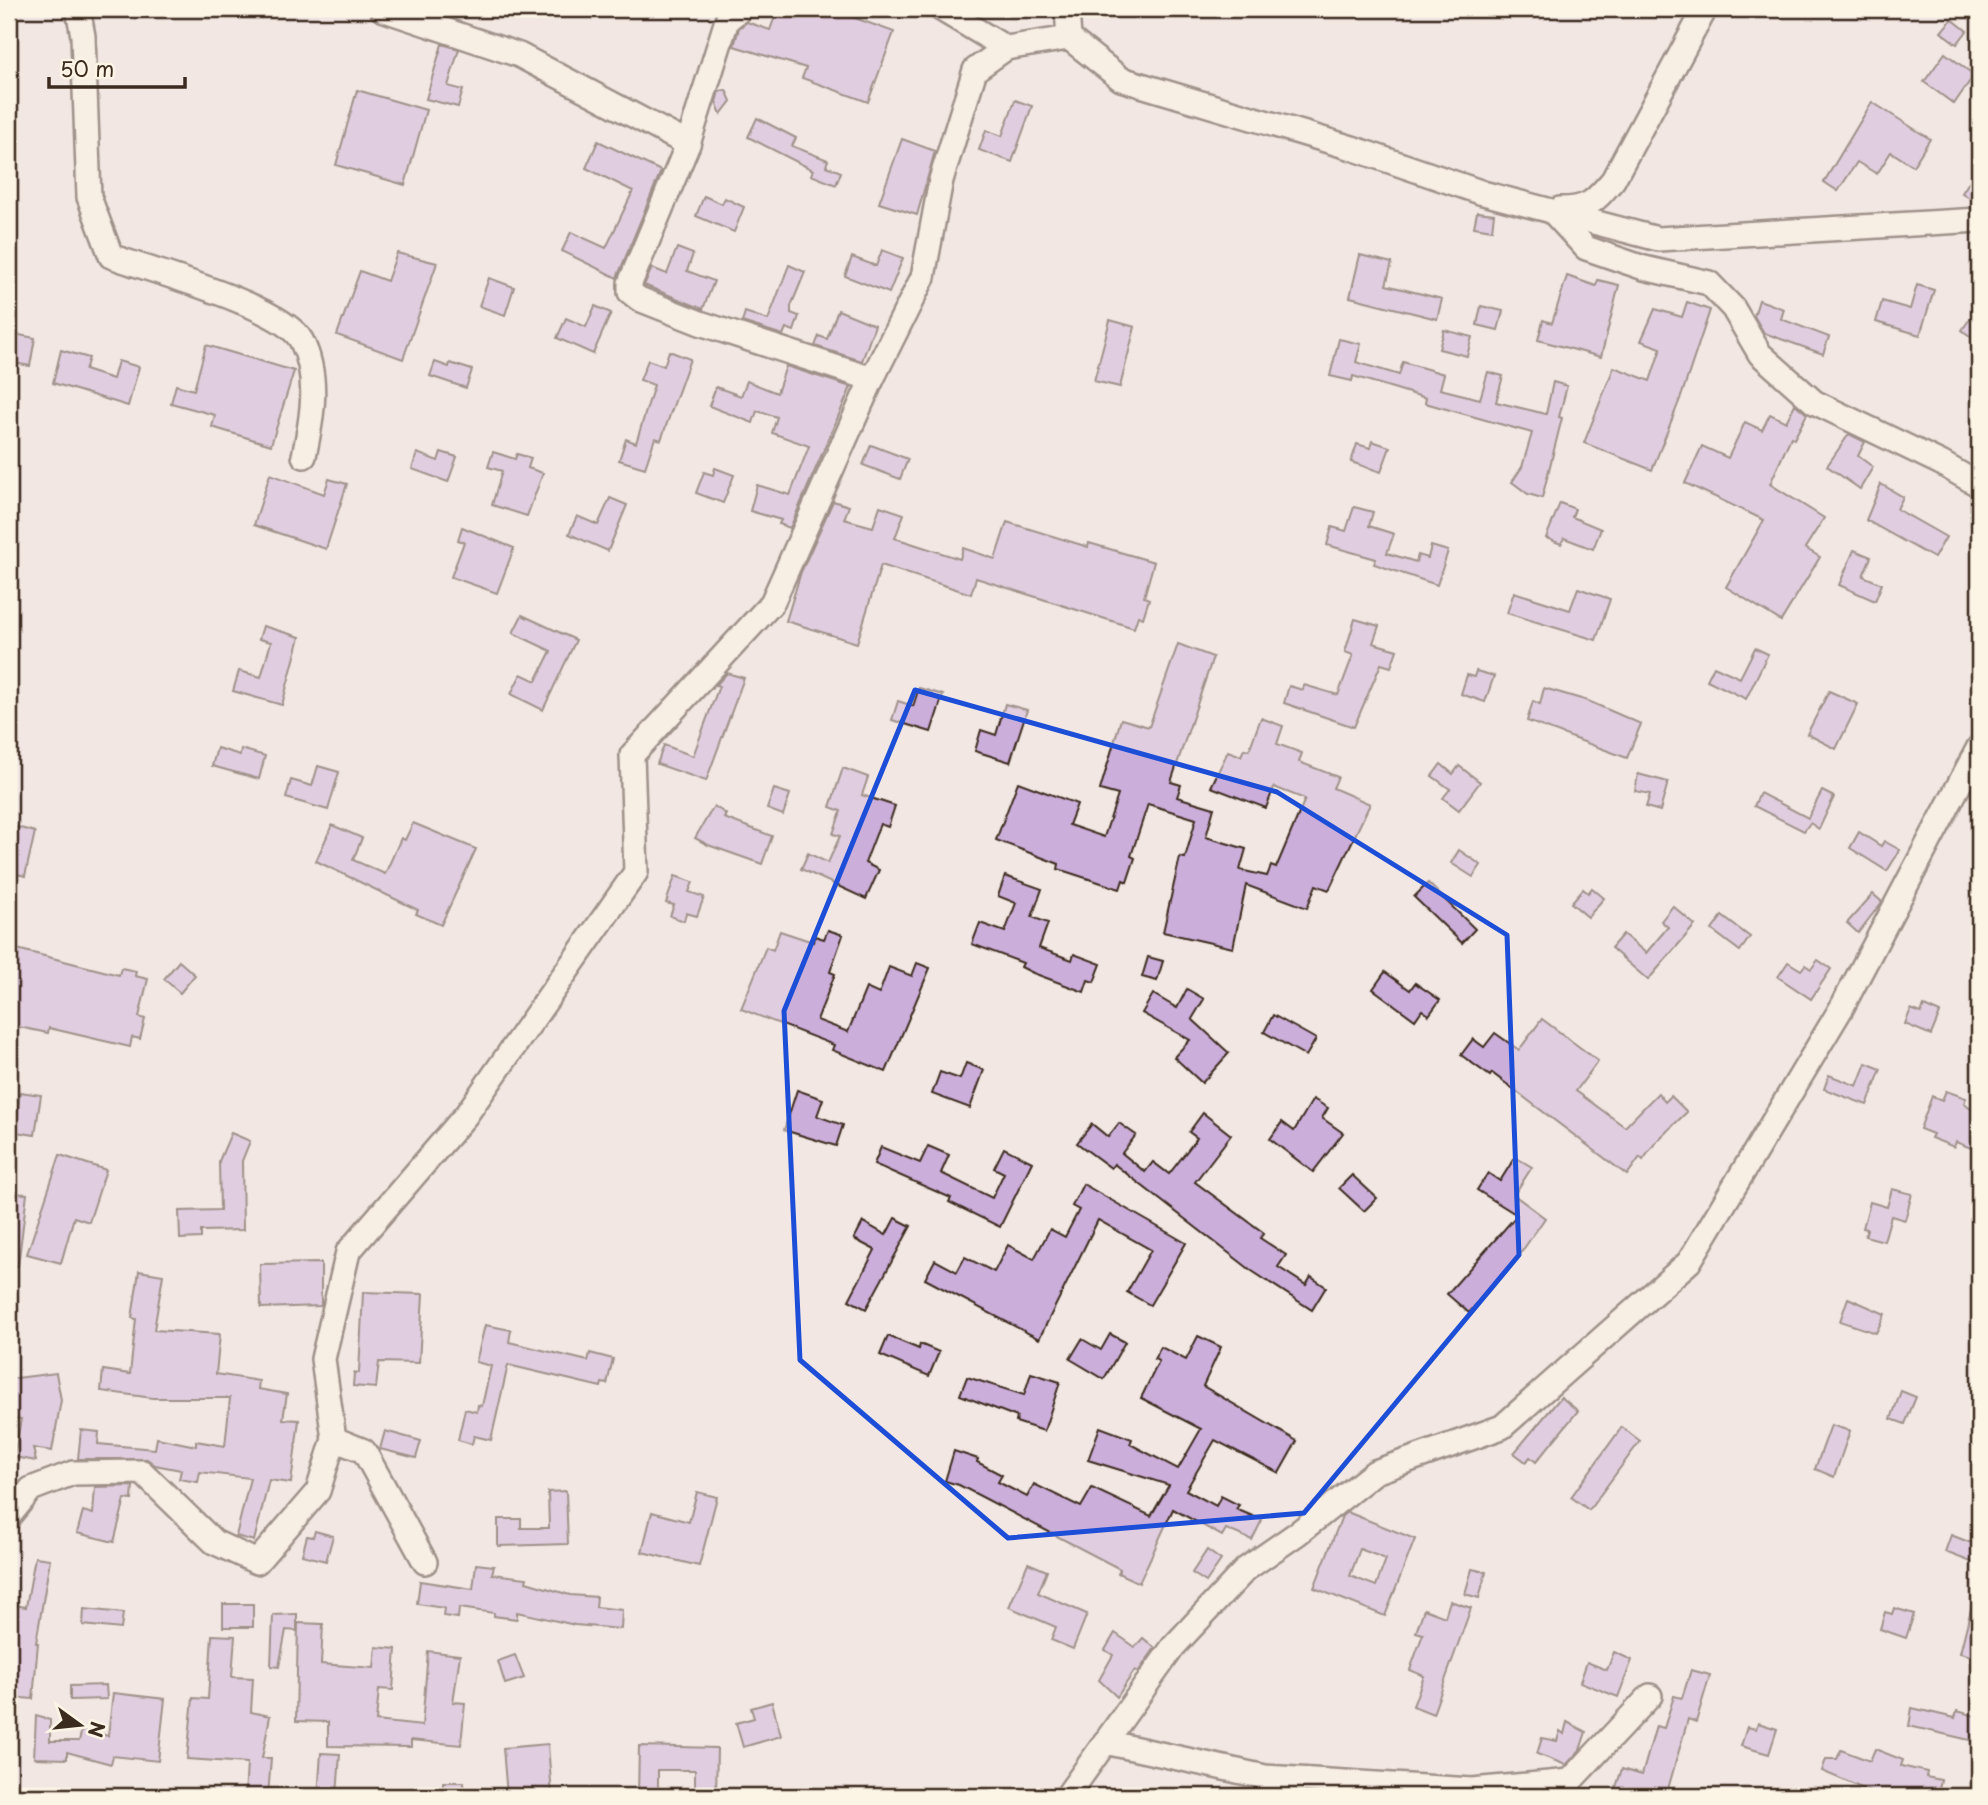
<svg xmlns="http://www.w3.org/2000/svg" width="1988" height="1805" viewBox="0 0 1988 1805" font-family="'Playpen Sans',sans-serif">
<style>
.building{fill:#ccaedb;stroke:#3b2a1e;stroke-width:2;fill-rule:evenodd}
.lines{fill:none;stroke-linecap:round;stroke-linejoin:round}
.street-casing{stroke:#3b2a1e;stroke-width:28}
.street{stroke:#fcf5e5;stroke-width:23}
.marked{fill:none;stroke:#1d4ed8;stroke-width:5;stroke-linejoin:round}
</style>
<rect width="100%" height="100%" fill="#f2e7e3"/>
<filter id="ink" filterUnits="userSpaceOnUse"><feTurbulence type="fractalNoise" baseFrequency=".0143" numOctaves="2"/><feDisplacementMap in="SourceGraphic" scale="14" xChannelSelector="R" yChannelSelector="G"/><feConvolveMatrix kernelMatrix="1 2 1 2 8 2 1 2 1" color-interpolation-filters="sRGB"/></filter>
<g filter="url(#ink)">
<g class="building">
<path d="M800 9H830L894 32 868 102 802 78 806 68 734 46 739 28 747 22 770 30 777 11 797 19Z"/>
<path d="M1952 19 1967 31 1957 44 1941 32Z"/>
<path d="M442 44 459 49 448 86 463 90 458 107 426 99Z"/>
<path d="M1945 53 1974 75 1954 104 1924 82Z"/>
<path d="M357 90 426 110 405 185 336 165Z"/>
<path d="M726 90 731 101 721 114 716 102 719 91Z"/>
<path d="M1015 100 1032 106 1012 162 979 150 986 130 1002 136Z"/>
<path d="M1872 102 1930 139 1913 166 1891 152 1877 174 1857 162 1838 191 1824 182Z"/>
<path d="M757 118 796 138 792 146 828 160 826 166 841 172 836 185 811 175 813 170 748 137Z"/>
<path d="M902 139 935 151 917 215 879 203Z"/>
<path d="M598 141 661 171 617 278 562 251 571 232 606 248 633 191 586 168Z"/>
<path d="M1979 166V204L1962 193Z"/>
<path d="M704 196 722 204 725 198 744 207 734 232 696 216Z"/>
<path d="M1477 212 1494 214 1492 230 1474 227Z"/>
<path d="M677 248 693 254 687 271 714 281 703 309 644 285 652 268 667 274Z"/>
<path d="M882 250 903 258 889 293 845 276 852 257 876 266Z"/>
<path d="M397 253 437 263 403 359 337 335 360 271 387 281Z"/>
<path d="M1360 255 1392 263 1386 285 1442 299 1437 319 1350 297Z"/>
<path d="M789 265 805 272 791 306V313L799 316 794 331 786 328 783 335 742 322 745 312 768 320Z"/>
<path d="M1567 276 1596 286 1598 280 1619 285 1601 357 1538 340 1543 320 1552 323Z"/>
<path d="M489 278 514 287 505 315 479 306Z"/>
<path d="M1917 285 1934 290 1920 335 1876 322 1882 301 1910 309Z"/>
<path d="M1759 300 1784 309 1781 319 1829 337 1823 354 1764 333 1754 316Z"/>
<path d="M1687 302 1710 310 1682 394 1652 470 1584 443 1614 367 1650 381 1661 348 1641 341 1655 309 1682 317Z"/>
<path d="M595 306 611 313 593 354 557 338 566 318 586 327Z"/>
<path d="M1481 306 1503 311 1498 330 1477 325Z"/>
<path d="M1979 306V343L1962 330Z"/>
<path d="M838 310 875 325 862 361 815 346 819 336 827 339Z"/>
<path d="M1110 320 1135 327 1120 387 1094 381Z"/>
<path d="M1444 330 1472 337 1467 356 1439 349Z"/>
<path d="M9 333 35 338 30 366 9 362Z"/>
<path d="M1339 339 1361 344 1356 362 1399 375 1403 362 1444 374 1440 389 1480 399 1488 372 1503 376 1496 402 1546 414 1553 382 1567 386 1559 417 1562 418 1542 498 1528 494 1512 482 1522 467 1532 433 1425 403 1426 398 1353 376 1352 381 1330 376Z"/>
<path d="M206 345 294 371 271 445 212 427 215 415 171 403 176 385 194 390Z"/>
<path d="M61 350 89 358 85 370 113 379 118 361 139 367 128 406 53 383Z"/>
<path d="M669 351 690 359 661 440 655 438 645 468 619 460 626 439 636 443 654 385 640 380 648 360 664 366Z"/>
<path d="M435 362 449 367 450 363 472 370 466 388 430 376Z"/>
<path d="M786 366 851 387 790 528 779 524 781 520 750 511 757 485 790 495 809 446 772 433 777 417 757 411 753 423 709 406 716 387 741 396 747 381 777 393Z"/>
<path d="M1795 404 1807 414 1794 439 1791 437 1770 484 1824 518 1805 548 1820 557 1781 621 1726 587 1764 520 1685 483 1702 446 1728 458 1745 422 1762 430 1770 414 1786 422Z"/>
<path d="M1849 434 1865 442 1858 456 1873 467 1860 489 1827 466Z"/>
<path d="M1372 441 1390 447 1381 472 1351 462 1357 444 1370 448Z"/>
<path d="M871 445 908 459 900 479 863 465Z"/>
<path d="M441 452 457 457 448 482 412 469 417 453 438 461Z"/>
<path d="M493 452 515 459 517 454 531 458 528 468 543 473 527 516 492 505 502 471 488 467Z"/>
<path d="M715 468 734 475 723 503 696 493 704 472 713 475Z"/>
<path d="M270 474 324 494 329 479 347 484 326 549 254 525Z"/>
<path d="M1881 484 1903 497 1897 509 1946 537 1934 558 1866 520Z"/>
<path d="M610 498 627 505 608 551 569 534 577 516 598 525Z"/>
<path d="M833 501 849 506 844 519 873 527 880 506 904 514 895 538 960 559 963 548 995 559 1007 522 1088 547 1089 543 1154 562 1144 597 1149 599 1143 618 1138 616 1134 628 976 578 971 594 881 565 857 643 786 621 801 572Z"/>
<path d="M1560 503 1575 509 1572 517 1601 529 1593 549 1564 538 1561 544 1546 538Z"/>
<path d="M1354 507 1373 512 1369 526 1394 534 1387 553 1416 562 1418 555 1428 558 1431 546 1448 551 1437 585 1374 564 1376 559 1327 545 1332 527 1346 531Z"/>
<path d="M462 527 514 548 497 593 451 577 464 542 458 540Z"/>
<path d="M1854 550 1871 557 1863 576 1882 584 1875 601 1839 585Z"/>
<path d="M1578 588 1610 599 1596 640 1507 613 1514 592 1570 610Z"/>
<path d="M522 615 576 640 543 710 511 694 521 674 536 681 551 651 513 633Z"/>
<path d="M1355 619 1379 626 1373 643 1397 650 1391 667 1381 664 1354 727 1284 703 1289 686 1303 690 1304 685 1338 695 1353 655 1345 652Z"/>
<path d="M263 626 300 637 282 705 233 691 239 671 261 677 271 642 259 639Z"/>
<path d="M1178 644 1213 657 1171 782 1181 785 1177 797 1214 808 1206 837 1246 849 1240 870 1267 876 1271 866 1276 868 1305 799 1274 787 1266 808 1211 787 1228 751 1241 756 1244 749 1249 750 1261 718 1283 726 1277 744 1302 753 1299 762 1338 777 1333 788 1370 804 1329 890 1316 885 1307 908 1246 885 1233 948 1163 932 1180 857 1185 858 1196 819 1148 804 1131 856 1135 858 1127 882 1123 880 1120 889 1058 869 1059 864 996 840 1018 782 1077 804 1069 825 1104 837 1118 795 1100 790 1121 719 1149 727Z"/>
<path d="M1755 648 1768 654 1746 699 1707 680 1714 666 1740 678Z"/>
<path d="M1476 671 1494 676 1485 702 1461 694 1467 675 1474 677Z"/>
<path d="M727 673 744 678 706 781 657 764 664 745 693 756 719 686 716 685Z"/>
<path d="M919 688 943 695 931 732 892 720 898 701 913 706Z"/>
<path d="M1544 688 1588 701 1641 724 1627 758 1527 721 1533 701 1540 704Z"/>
<path d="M1829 691 1858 704 1836 749 1807 734Z"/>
<path d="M1005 704 1027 710 1010 762 975 751 981 730 996 735Z"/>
<path d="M217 748 240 755 241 749 265 756 259 779 212 766Z"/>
<path d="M1441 764 1453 774 1459 766 1480 782 1459 810 1443 798 1450 789 1432 776Z"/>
<path d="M318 766 339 772 328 810 286 798 291 780 312 786Z"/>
<path d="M843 768 868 777 862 795 895 806 888 827 880 824 865 863 879 870 866 899 801 869 808 853 828 863 840 836 833 834 841 811 830 807Z"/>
<path d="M1638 774 1668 782 1660 811 1646 807 1650 794 1635 791Z"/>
<path d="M774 789 790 794 783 815 767 809Z"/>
<path d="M1822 791 1834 797 1819 829 1810 823 1804 831 1754 806 1760 793 1808 818Z"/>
<path d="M714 806 726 814 724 818 772 836 762 864 708 845 695 838Z"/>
<path d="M413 823 476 849 441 925 416 914 418 910 316 861 332 825 362 838 353 860 385 874 401 838 405 840Z"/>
<path d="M17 827 35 832 25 876 9 872Z"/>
<path d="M1859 832 1881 846 1884 841 1900 850 1887 871 1850 848Z"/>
<path d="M1459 850 1481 865 1473 877 1451 863Z"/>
<path d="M675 876 693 882 689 892 704 897 697 916 686 913 684 921 670 916 674 905 666 903Z"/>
<path d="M1005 876 1042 889 1032 917 1048 923 1039 948 1072 960 1074 954 1101 964 1094 982 1088 980 1084 992 1033 973 1021 967 1023 963 972 944 980 923 1005 932 1016 903 998 896Z"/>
<path d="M1428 883 1475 929 1462 943 1414 897Z"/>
<path d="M1592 888 1604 898 1588 917 1571 903 1583 889 1588 893Z"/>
<path d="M1873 894 1882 902 1858 933 1847 923Z"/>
<path d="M1673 906 1695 925 1648 980 1611 948 1623 934 1646 953 1668 927 1661 921Z"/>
<path d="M1722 916 1750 937 1740 951 1712 930Z"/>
<path d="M828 930 843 935 830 972 835 974 817 1020 848 1032 866 988 879 994 889 967 912 976 917 963 930 968 886 1072 832 1050 834 1045 741 1009 766 947 773 950 780 931 813 942 815 936 824 939Z"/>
<path d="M9 947 119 975 121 968 136 971 135 976 148 979 139 1017 145 1019 140 1039 132 1037 130 1047 49 1028 48 1033 9 1025Z"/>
<path d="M1148 957 1163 961 1157 981 1142 977Z"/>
<path d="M1818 960 1831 969 1811 999 1778 977 1788 962 1801 970 1805 965 1811 969Z"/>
<path d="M179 961 195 975 180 993 164 979Z"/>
<path d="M1385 972 1410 990 1415 983 1440 1000 1429 1015 1422 1010 1415 1020 1373 989Z"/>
<path d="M1187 989 1204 999 1192 1019 1229 1053 1202 1083 1174 1057 1190 1040 1142 1013 1153 994 1177 1008Z"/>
<path d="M1924 1006 1940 1013 1931 1035 1905 1024 1911 1009 1921 1013Z"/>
<path d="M1273 1015 1316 1039 1306 1056 1264 1032Z"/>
<path d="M1542 1019 1598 1061 1576 1091 1625 1127 1658 1093 1665 1102 1671 1096 1687 1112 1656 1142 1643 1160 1640 1157 1627 1175 1492 1073 1490 1076 1461 1055 1473 1039 1484 1047 1495 1033 1519 1050Z"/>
<path d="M966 1063 984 1070 970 1108 932 1094 940 1072 960 1079Z"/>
<path d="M1866 1063 1881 1069 1867 1105 1824 1089 1829 1075 1857 1086Z"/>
<path d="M797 1090 823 1099 817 1116 843 1125 836 1146 784 1130Z"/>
<path d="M1946 1091 1966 1098 1964 1103 1979 1114V1126L1971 1148 1956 1142 1954 1147 1931 1138 1933 1134 1920 1129 1932 1096 1942 1100Z"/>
<path d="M20 1092 41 1095 35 1135 9 1131V1115L17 1116Z"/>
<path d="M1313 1099 1328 1108 1322 1118 1343 1133 1313 1172 1270 1139 1282 1122 1294 1131Z"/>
<path d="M1203 1113 1231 1135 1195 1182 1264 1233 1260 1238 1286 1255 1278 1267 1306 1285 1311 1277 1326 1287 1312 1310 1252 1271 1114 1164 1111 1168 1077 1143 1092 1124 1108 1137 1119 1123 1136 1135 1122 1153 1145 1172 1153 1162 1169 1174 1197 1138 1189 1132Z"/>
<path d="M231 1133 250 1141 242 1161 243 1230 201 1231V1238L180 1239 179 1211 220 1210 219 1161Z"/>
<path d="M928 1146 949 1155 941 1173 992 1198 1004 1173 994 1168 1004 1148 1032 1162 1000 1227 949 1202 951 1198 874 1164 881 1147 920 1163Z"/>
<path d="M60 1155 106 1170 89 1222 74 1217 61 1263 27 1254Z"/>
<path d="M1515 1157 1532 1167 1514 1195 1545 1218 1518 1257 1469 1313 1447 1294 1517 1215 1477 1190 1488 1173 1500 1181Z"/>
<path d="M1352 1175 1377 1198 1364 1211 1339 1188Z"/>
<path d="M1083 1184 1186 1243 1150 1305 1127 1292 1151 1250 1098 1220 1039 1339 925 1279 935 1260 957 1272 965 1257 994 1272 1008 1245 1034 1259 1050 1229 1065 1237 1079 1210 1072 1206Z"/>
<path d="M1892 1189 1912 1194 1905 1220 1891 1216 1884 1241 1865 1236 1867 1229 1863 1228 1870 1202 1887 1207Z"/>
<path d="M9 1193 27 1194 18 1266 9 1265Z"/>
<path d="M895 1218 911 1226 866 1309 849 1300 875 1250 854 1239 863 1222 886 1235Z"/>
<path d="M321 1263V1306L261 1308 260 1264Z"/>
<path d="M139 1271 163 1275 154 1330 220 1334 216 1374 259 1381 258 1389 287 1394 283 1419 299 1420 291 1483 269 1480 254 1541 236 1536 250 1478 200 1472 198 1482 179 1479 181 1470 155 1465 147 1459H78L81 1430 99 1432 98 1444 155 1449 157 1438 196 1446V1441L225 1446 230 1398H153L101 1391 103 1370 130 1374 136 1319 132 1318Z"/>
<path d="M363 1292 423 1294 419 1363 379 1362 376 1388 353 1386 354 1373H359Z"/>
<path d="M1848 1298 1885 1314 1876 1333 1840 1321Z"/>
<path d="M485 1325 511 1330 509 1342 588 1361 590 1353 613 1359 607 1384 602 1383 601 1387 508 1365 491 1440 474 1436 472 1444 458 1440 465 1409 477 1412 478 1405 482 1406 491 1366 476 1362Z"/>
<path d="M1110 1334 1125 1342 1104 1379 1070 1359 1082 1339 1101 1350Z"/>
<path d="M888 1336 919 1349 920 1344 939 1352 929 1376 880 1355Z"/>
<path d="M1198 1336 1221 1347 1203 1386 1297 1441 1279 1473 1215 1440 1186 1490 1216 1506 1221 1496 1239 1505 1236 1509 1262 1520 1252 1540 1226 1529 1222 1536 1173 1509 1139 1583 1118 1573 1120 1569 959 1485 945 1481 954 1451 978 1459 977 1462 1002 1475 998 1482 1027 1497 1034 1484 1081 1507 1092 1488 1151 1516 1169 1485 1088 1460 1100 1427 1132 1439 1130 1444 1178 1469 1201 1429 1141 1398 1159 1361 1154 1359 1161 1347 1186 1360Z"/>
<path d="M56 1373 61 1400 52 1451 33 1448 36 1461 14 1457 21 1419 9 1418V1379Z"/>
<path d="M1031 1373 1060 1382 1044 1431 1016 1422 1017 1417 960 1395 967 1377 1024 1395Z"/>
<path d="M1901 1391 1916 1397 1905 1424 1891 1419Z"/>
<path d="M1561 1397 1578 1411 1536 1462 1530 1457 1526 1462 1514 1453Z"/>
<path d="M1831 1425 1850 1431 1834 1477 1815 1469Z"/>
<path d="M1622 1427 1640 1441 1589 1510 1571 1497Z"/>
<path d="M385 1431 421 1441 416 1458 380 1449Z"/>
<path d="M133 1486 132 1500 125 1499 114 1542 77 1533 83 1511 93 1514 95 1487Z"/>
<path d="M566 1491 568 1544 498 1546V1519H521V1528H549L548 1492Z"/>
<path d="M697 1492 717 1497 699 1566 642 1552 652 1512 689 1522Z"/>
<path d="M1347 1512 1415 1539 1385 1616 1314 1588 1342 1516ZM1360 1549 1386 1559 1376 1586 1350 1576Z"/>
<path d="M315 1531 333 1536 326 1561 302 1555 307 1536 313 1537Z"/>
<path d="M1951 1535 1979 1546V1565L1945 1552Z"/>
<path d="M1207 1550 1221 1560 1206 1582 1192 1573Z"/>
<path d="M35 1557 50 1559 36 1643H38L33 1699 9 1697V1604L26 1607Z"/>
<path d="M1028 1563 1047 1571 1038 1593 1087 1614 1073 1649 1051 1640 1056 1627 1009 1607Z"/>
<path d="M476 1564 494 1566 492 1574 527 1578 526 1582 570 1595 597 1597 596 1607 622 1610 621 1629 575 1625 517 1612V1619L494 1616V1613L459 1608 458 1618 443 1616 444 1608 417 1604 420 1581 473 1589Z"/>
<path d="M1472 1569 1486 1572 1479 1598 1465 1594Z"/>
<path d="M1974 1597 1979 1598V1658L1960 1653Z"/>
<path d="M1450 1601 1471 1608 1433 1714 1413 1706 1424 1676 1410 1670 1423 1634 1416 1632 1424 1609 1445 1617Z"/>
<rect x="223" y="1604" width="30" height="23"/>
<path d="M1894 1608 1914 1614 1906 1638 1880 1629 1885 1612 1892 1614Z"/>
<path d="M84 1609 123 1613 121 1629 83 1625Z"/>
<path d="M297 1614V1631L286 1630 279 1667 271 1666 273 1615Z"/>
<path d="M298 1623 323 1624 321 1664 374 1668 376 1647 396 1649 393 1690 379 1689 376 1721 422 1726 428 1651 460 1655 453 1702 465 1703 461 1745 411 1740V1747L328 1746V1722L296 1721Z"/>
<path d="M1115 1633 1135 1647 1143 1638 1155 1648 1138 1672 1135 1670 1117 1697 1099 1680 1113 1655 1105 1650Z"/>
<path d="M212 1635 235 1636 232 1677 253 1678 251 1712 270 1716 262 1758H271L268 1796H245L247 1763 187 1759 193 1698 208 1699Z"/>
<path d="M1614 1652 1632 1660 1618 1697 1580 1682 1587 1662 1607 1670Z"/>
<path d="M515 1655 524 1678 505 1684 498 1661Z"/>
<path d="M1691 1670 1710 1675 1696 1722 1688 1719 1666 1796H1637L1615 1790 1622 1769 1642 1775 1656 1726 1664 1728 1674 1696 1682 1698Z"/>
<path d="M106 1685 107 1699 70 1700V1686Z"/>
<path d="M113 1693 165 1699 158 1761 113 1756 111 1764 67 1752V1759L34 1758 36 1716 50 1720V1741H79L82 1729 108 1736Z"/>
<path d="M772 1702 781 1736 743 1747 736 1723 754 1718 751 1708Z"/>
<path d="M1912 1708 1955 1718 1957 1711 1979 1717 1974 1741 1909 1726Z"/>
<path d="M1567 1722 1586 1732 1580 1750 1566 1765 1537 1754 1542 1738 1557 1741 1560 1731 1564 1734Z"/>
<path d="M1758 1723 1777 1729 1769 1754 1741 1746 1747 1727 1756 1729Z"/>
<path d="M548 1744 552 1796H507L503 1748Z"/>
<path d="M639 1746 717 1748 716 1796H695V1770H658V1796H638Z"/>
<path d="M1875 1749 1903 1760 1901 1766 1927 1772 1926 1777 1941 1780 1937 1796H1880L1822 1771 1826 1759H1837L1841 1750 1870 1761Z"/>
<path d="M321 1753 340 1754 337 1796H318Z"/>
<path d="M443 1782H464L465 1796H443Z"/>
</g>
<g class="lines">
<g class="street-casing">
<g id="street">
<path d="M78 9 83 36 89 197 111 256C151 271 282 306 301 340 320 376 312 419 304 456"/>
<path d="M382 9 519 55 688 144"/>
<path d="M741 9 727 20 688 144 630 283V292L639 299 700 323 872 379"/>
<path d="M941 9 1006 48 1069 38"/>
<path d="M1067 9 1069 38 1121 79 1352 148 1483 193 1658 239 1979 220"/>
<path d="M1560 209C1589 209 1594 202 1613 180L1705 9"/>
<path d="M1553 212 1586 248 1644 268 1709 283 1733 308 1760 354 1814 402 1941 463 1979 485"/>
<path d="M334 1439 364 1451 425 1562"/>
<path d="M9 1516 31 1489 73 1473 142 1472 214 1542 257 1562 318 1491 334 1439 323 1359 348 1252 466 1115 636 872 632 755 772 603 872 379 923 277 941 180 975 70 1006 48"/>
<path d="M1105 1742 1265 1777 1472 1790 1570 1781 1650 1696"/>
<path d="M1067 1796 1173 1647 1246 1569 1298 1533 1375 1472 1502 1427 1689 1262 1842 1007 1979 747"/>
</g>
</g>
<use href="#street" class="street"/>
</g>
</g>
<path d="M0 0H1988V1805H0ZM915 690 1277 792 1507 935 1519 1255 1304 1513 1008 1538 800 1360 784 1011Z" fill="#f2e7e3" fill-opacity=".55" fill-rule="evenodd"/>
<path class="marked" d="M915 690 1277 792 1507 935 1519 1255 1304 1513 1008 1538 800 1360 784 1011Z"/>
<rect width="1988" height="1805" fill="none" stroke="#fcf5e5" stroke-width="35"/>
<rect x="18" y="18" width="1953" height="1770" fill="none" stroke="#3b2a1e" stroke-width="2.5" filter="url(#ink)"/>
<g transform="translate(80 1725) rotate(105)" stroke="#fcf5e5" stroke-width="5" paint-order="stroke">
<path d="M0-5L12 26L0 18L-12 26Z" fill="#3b2a1e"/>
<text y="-10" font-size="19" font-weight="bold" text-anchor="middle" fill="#3b2a1e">N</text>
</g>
<path d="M49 77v10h136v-10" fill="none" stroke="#3b2a1e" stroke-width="3.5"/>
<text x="60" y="77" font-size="21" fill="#3b2a1e" stroke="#fcf5e5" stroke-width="5" paint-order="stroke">50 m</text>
</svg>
